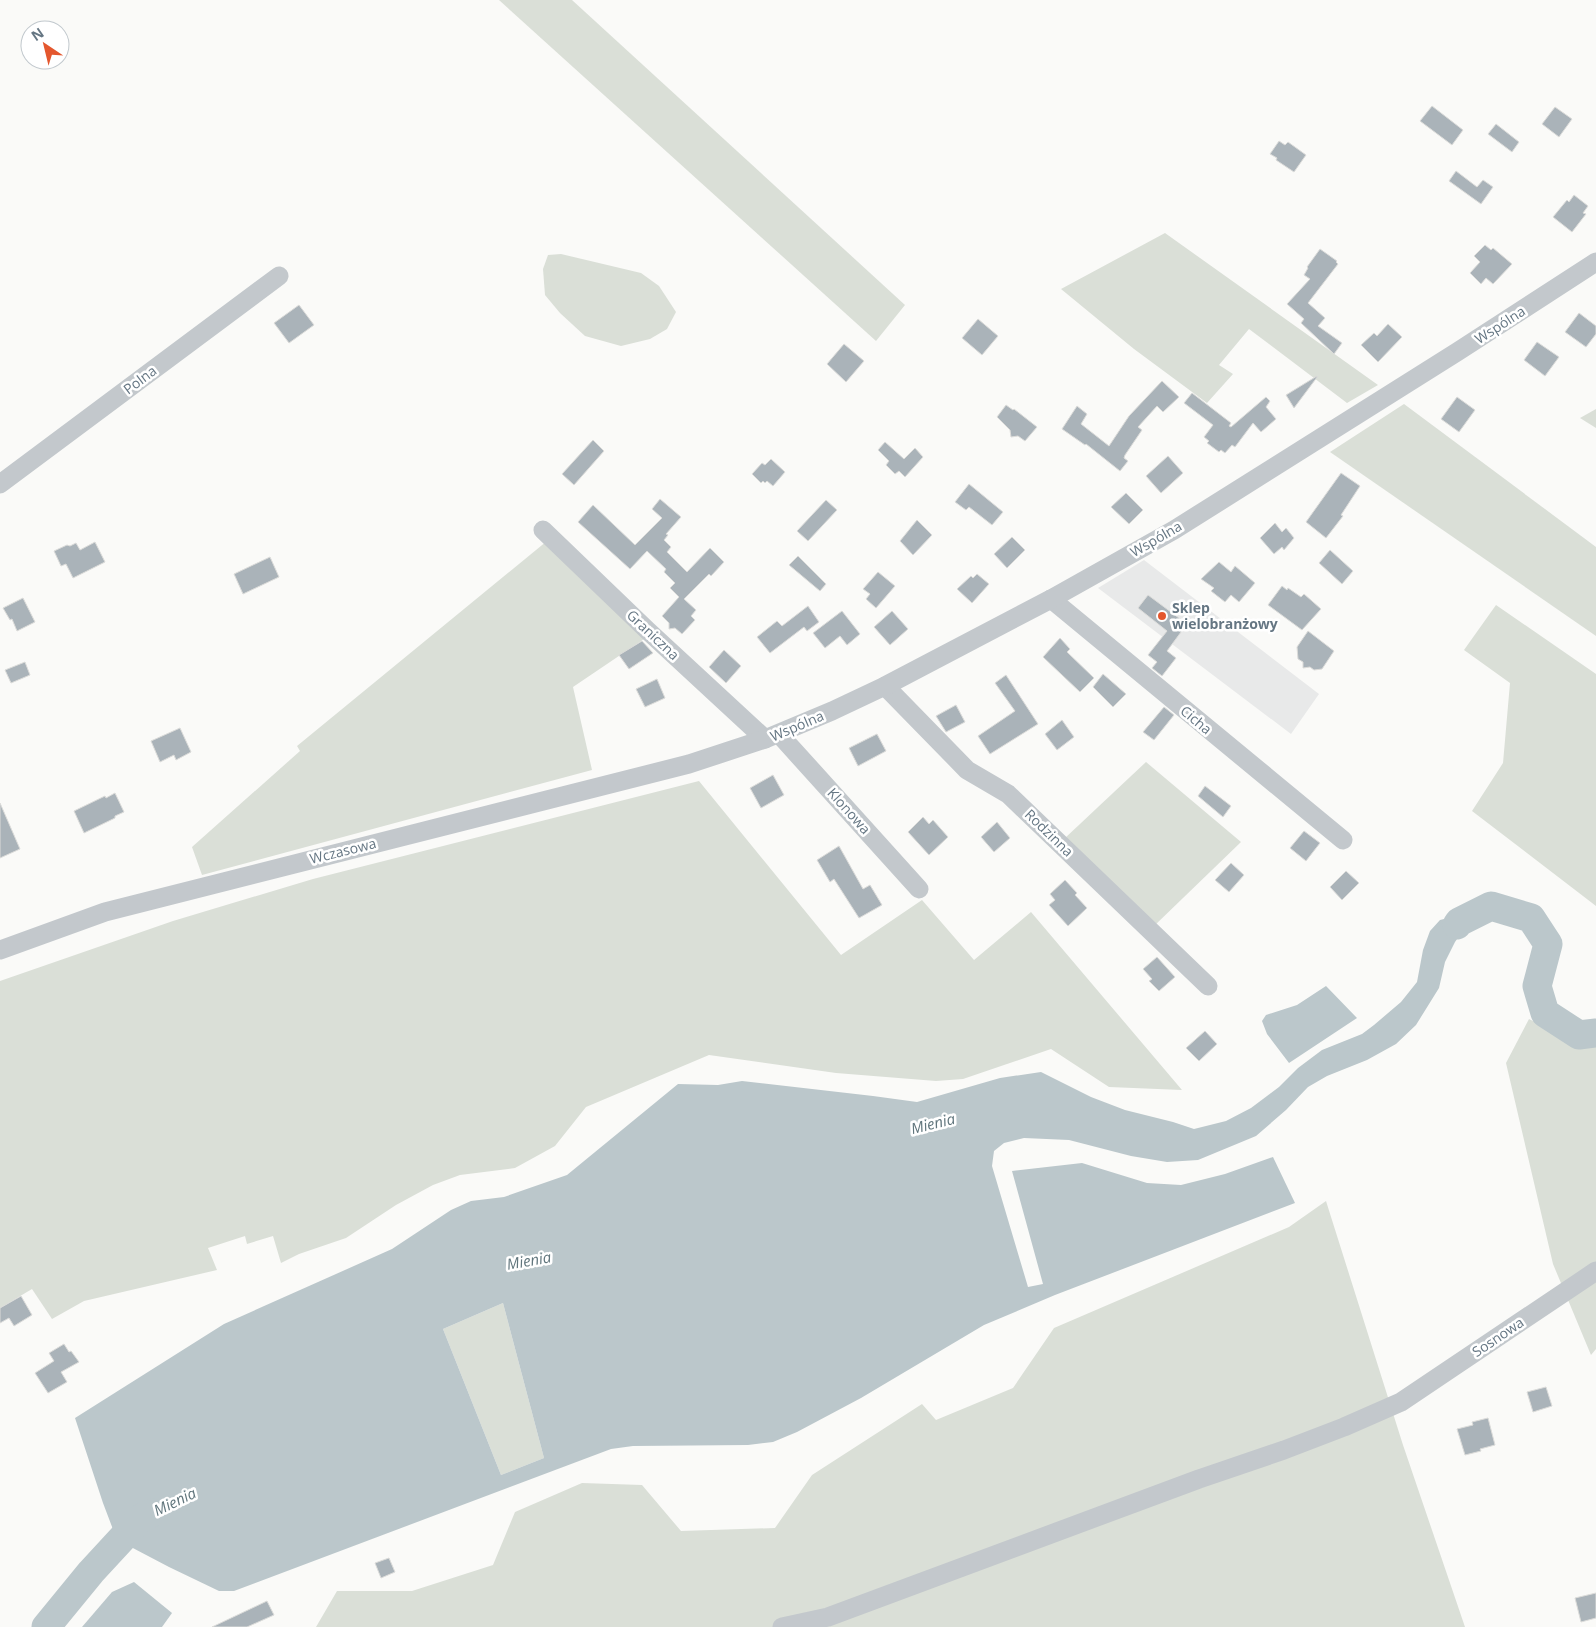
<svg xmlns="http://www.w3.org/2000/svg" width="1596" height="1627" viewBox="0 0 1596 1627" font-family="'Open Sans',sans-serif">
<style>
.built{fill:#e8e9e9}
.green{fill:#dadfd7}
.water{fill:#bbc7cb;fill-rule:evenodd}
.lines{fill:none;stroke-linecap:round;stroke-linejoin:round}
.river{stroke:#bbc7cb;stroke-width:29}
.building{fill:#aab3b9;stroke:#dcdcda}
.street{stroke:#c3c8cc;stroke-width:19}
.poi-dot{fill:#e4572e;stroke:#fff;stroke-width:2}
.labels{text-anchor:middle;stroke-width:5;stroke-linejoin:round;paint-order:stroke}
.street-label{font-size:14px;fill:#657683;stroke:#fff}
.poi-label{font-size:14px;font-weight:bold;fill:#657683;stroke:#fff;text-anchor:start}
.water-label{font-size:15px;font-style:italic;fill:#60757c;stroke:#fff}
</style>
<rect width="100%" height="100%" fill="#fafaf8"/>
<path class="built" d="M1144 560 1319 694 1291 734 1098 588Z"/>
<g class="green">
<path d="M499 0H572L905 305 876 341Z"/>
<path d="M1165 233 1378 385 1347 403 1249 329 1219 365 1233 374 1207 403 1134 349 1061 289Z"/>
<path d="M561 254 641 273 659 286 676 312 667 329 650 339 621 346 585 336 560 313 545 295 543 269 548 255Z"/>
<path d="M1404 404 1596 547V636L1330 452Z"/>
<path d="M1596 409V428L1580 418Z"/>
<path d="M547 541 647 637 573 687 592 770 202 875 192 847 300 751 297 746Z"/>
<path d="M1496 605 1596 674V906L1472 811 1503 763 1510 683 1464 650Z"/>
<path d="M1146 762 1241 842 1154 926 1064 839Z"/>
<path d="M699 781 841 955 922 900 974 960 1031 912 1182 1090 1109 1087 1051 1049 963 1079 936 1081 836 1073 709 1055 586 1107 555 1146 515 1168 460 1175 433 1185 396 1205 346 1238 299 1254 281 1263 273 1236 247 1244 245 1236 208 1248 217 1270 84 1301 52 1319 32 1289 0 1308V981L173 921 313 879Z"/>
<path d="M1529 1019 1587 1048 1596 1046V1349L1591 1355 1553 1264 1506 1063Z"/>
<path d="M1326 1201 1403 1445 1465 1627H316L337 1591H412L493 1565 515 1512 582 1483 642 1485 681 1531 775 1528 812 1475 922 1404 936 1420 1013 1388 1054 1328 1289 1227Z"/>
<path d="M503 1303 544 1458 501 1475 443 1329Z"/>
</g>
<g class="water">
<path d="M1496 898 1483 923 1466 926 1455 942 1445 962 1439 988 1416 1025 1396 1044 1367 1060 1327 1076 1308 1087 1286 1110 1256 1136 1198 1160 1167 1162 1131 1156 1069 1140 1024 1138 1004 1143 994 1151 992 1166 1028 1287 1043 1284 1012 1171 1082 1163 1147 1183 1181 1185 1225 1174 1273 1157 1295 1203 1055 1295 984 1325 861 1398 797 1432 773 1442 748 1445 633 1446 611 1449 234 1591H219L169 1567 129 1546 114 1532 103 1503 75 1418 224 1324 392 1249 451 1210 471 1201 504 1197 567 1175 678 1084 718 1085 742 1081 873 1096 917 1102 1000 1078 1041 1072 1091 1097 1125 1110 1173 1122 1194 1129 1226 1121 1251 1108 1279 1087 1298 1068 1322 1050 1362 1034 1374 1025 1401 1002 1417 982 1423 950 1430 931 1440 920 1452 917 1469 902ZM503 1303 544 1458 501 1475 443 1329Z"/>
<path d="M1326 986 1357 1018 1289 1063 1267 1034 1262 1021 1266 1015 1297 1005Z"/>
<path d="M134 1582 172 1613 162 1627H82L112 1592Z"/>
</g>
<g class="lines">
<g class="river">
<path d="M1457 925 1459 922 1491 906 1531 918 1548 944 1537 986 1545 1013 1579 1035 1596 1033"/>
<path d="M46 1627 91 1572 140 1519 151 1513"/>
</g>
</g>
<g class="building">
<path d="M1432 106 1463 130 1452 145 1420 121Z"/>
<path d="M1555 107 1572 119 1559 137 1542 124Z"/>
<path d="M1496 124 1519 142 1512 152 1488 134Z"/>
<path d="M1279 141 1285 145 1288 142 1306 155 1294 172 1276 160 1277 158 1270 154Z"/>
<path d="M1456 171 1477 187 1483 180 1493 187 1481 204 1449 181Z"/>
<path d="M1574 195 1588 206 1583 213 1586 214 1572 232 1553 217 1567 200 1569 202Z"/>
<path d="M1485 245 1491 250 1493 248 1512 264 1493 284 1486 278 1481 284 1470 273 1480 262 1474 256Z"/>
<path d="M1320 249 1337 261 1336 262 1338 264 1308 303 1325 318 1318 326 1342 343 1334 354 1301 323 1304 319 1287 304 1310 279 1304 275 1308 268 1307 267Z"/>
<path d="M299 305 314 325 289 343 274 323Z"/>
<path d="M1579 313 1596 326V334L1586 347 1565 332Z"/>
<path d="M978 319 998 336 982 355 962 338Z"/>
<path d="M1388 324 1402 337 1378 362 1361 345 1374 333 1377 336Z"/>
<path d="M1537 342 1559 357 1545 376 1524 360Z"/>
<path d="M844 344 864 361 846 382 827 364Z"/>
<path d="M1317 376H1318L1294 408 1286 395Z"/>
<path d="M1162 381 1179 397 1163 412 1157 406 1138 427 1142 430 1125 455 1124 458 1128 461 1120 471 1086 444 1085 445 1062 429 1077 406 1087 414 1081 424 1109 446 1129 416Z"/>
<path d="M1192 393 1231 423 1229 426 1231 427 1266 397 1270 401 1266 407 1276 419 1261 432 1253 423 1235 447 1232 445 1225 453 1221 450 1219 452 1207 443 1209 441 1204 437 1213 425 1184 403Z"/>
<path d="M1457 397 1475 410 1459 432 1441 419Z"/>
<path d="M1006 405 1013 410 1014 409 1037 427 1025 441 1018 436 1011 437 1010 430 997 417Z"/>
<path d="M593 440 604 451 574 485 562 474Z"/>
<path d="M885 442 904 459 915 448 923 457 905 477 899 471 895 474 886 465 889 461 878 450Z"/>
<path d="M1168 456 1183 473 1161 493 1146 476Z"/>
<path d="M771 459 785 472 773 486 767 481 765 483 763 481 761 483 752 474 762 463 765 465Z"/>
<path d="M1341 473 1360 486 1341 515 1343 516 1326 538 1306 522Z"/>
<path d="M969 484 1003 512 992 525 969 507 966 510 955 502Z"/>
<path d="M1126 493 1143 510 1129 524 1111 507Z"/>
<path d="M660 499 681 517 666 534 668 535 664 540 671 547 667 552 687 572 710 548 724 562 711 576 709 574 684 599 696 610 691 616 695 620 682 634 675 628 669 629V623L662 616 679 597 670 588 675 583 664 572 666 569 647 551 630 569 578 522 593 505 635 545 662 518 652 509Z"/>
<path d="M826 500 837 510 808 541 797 531Z"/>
<path d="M917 520 932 535 913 555 900 541Z"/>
<path d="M1275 523 1282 532 1286 528 1294 538 1284 550 1282 547 1274 554 1260 538Z"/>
<path d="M1012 537 1025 550 1007 568 994 554Z"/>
<path d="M95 542 105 562 73 578 66 564 61 566 54 551 67 545 70 546 76 543 80 550Z"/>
<path d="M1330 550 1353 571 1342 584 1319 563Z"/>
<path d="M798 556 826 584 820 591 789 565Z"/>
<path d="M270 557 279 577 243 594 234 574Z"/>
<path d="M1219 562 1231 572 1235 566 1255 583 1239 602 1231 595 1225 602 1211 591 1214 588 1201 579Z"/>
<path d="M878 572 895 586 876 608 866 599 870 594 863 589Z"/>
<path d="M977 574 989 584 972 603 957 589 971 576 973 578Z"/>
<path d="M1282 586 1287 590 1288 588 1301 597 1304 594 1321 609 1302 630 1268 605Z"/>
<path d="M1148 595 1187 624 1167 651 1176 658 1162 676 1152 668 1157 662 1148 655 1167 631 1138 608Z"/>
<path d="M23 598 35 622 17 631 12 619 10 620 3 608Z"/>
<path d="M808 606 819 622 807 631 804 627 770 653 757 637 777 621 782 626Z"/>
<path d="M842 611 860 634 847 645 840 636 825 648 813 633Z"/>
<path d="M892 611 908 629 890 645 874 627Z"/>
<path d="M1308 631 1334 651 1322 669 1314 670 1310 667 1303 668V662L1298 659 1297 647Z"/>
<path d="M1060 638 1070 649 1067 652 1094 678 1080 692 1043 657Z"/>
<path d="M642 641 653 653 629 669 619 655Z"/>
<path d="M724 650 741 666 726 683 709 667Z"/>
<path d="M25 662 30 675 11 683 5 670Z"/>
<path d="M1103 674 1126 694 1113 707 1093 687Z"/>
<path d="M1006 675 1038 724 990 754 978 736 1015 711 995 683Z"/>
<path d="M657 679 665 698 645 707 636 689Z"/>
<path d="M956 705 965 722 946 732 936 716Z"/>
<path d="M1164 707 1174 715 1154 740 1143 732Z"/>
<path d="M1062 720 1074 737 1057 750 1045 734Z"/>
<path d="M180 728 191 752 176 760 174 755 160 762 151 741Z"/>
<path d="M877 734 886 751 858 766 849 748Z"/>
<path d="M773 775 784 795 761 808 750 788Z"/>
<path d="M1205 786 1231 806 1223 817 1198 796Z"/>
<path d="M115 793 124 812 115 816V818L84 833 74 811 105 796 106 798Z"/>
<path d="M0 803 20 849 0 858Z"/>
<path d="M923 817 929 824 933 820 948 837 929 855 908 832Z"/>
<path d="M997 822 1010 838 994 852 981 837Z"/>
<path d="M1304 831 1320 843 1306 861 1290 848Z"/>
<path d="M839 846 863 889 870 885 882 905 859 918 834 879 830 882 817 860Z"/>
<path d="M1231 863 1244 875 1229 892 1215 880Z"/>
<path d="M1346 871 1359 883 1342 900 1330 887Z"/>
<path d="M1065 880 1077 893 1075 895 1087 908 1068 926 1049 905 1055 900 1050 894Z"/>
<path d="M1157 957 1175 977 1159 991 1149 981 1152 979 1143 969Z"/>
<path d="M1205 1031 1217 1044 1199 1061 1186 1048Z"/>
<path d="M21 1296 32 1315 14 1326 9 1318 0 1323V1308Z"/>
<path d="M64 1344 69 1352 71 1351 79 1362 61 1372 67 1382 48 1393 35 1373 54 1361 49 1353Z"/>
<path d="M1546 1387 1552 1406 1533 1412 1527 1392Z"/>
<path d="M1488 1418 1495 1445 1480 1449 1481 1451 1465 1455 1457 1429 1473 1425 1472 1422Z"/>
<path d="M389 1558 395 1572 381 1578 375 1563Z"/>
<path d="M1596 1593V1618L1581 1622 1575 1598Z"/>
<path d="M267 1601 274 1615 247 1627H212Z"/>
</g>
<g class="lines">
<g class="street">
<path d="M0 484 279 276"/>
<path d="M543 530 647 630 765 739"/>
<path d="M1051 599 1343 840"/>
<path d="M885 686 967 770 1008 794 1208 986"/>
<path d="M779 734 919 889"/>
<path d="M0 950 105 912 689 764 765 739 832 711 885 686 1051 599 1174 530 1457 352 1596 262"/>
<path d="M782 1627 828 1617 1199 1479 1284 1450 1344 1427 1401 1402 1596 1271"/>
</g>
</g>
<circle class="poi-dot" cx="1162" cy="616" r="5"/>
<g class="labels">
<g class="street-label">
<text transform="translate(1500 325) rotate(-33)" y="5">Wspólna</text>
<text transform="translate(140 380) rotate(-37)" y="5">Polna</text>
<text transform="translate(1156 539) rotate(-30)" y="5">Wspólna</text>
<text transform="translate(653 635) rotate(43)" y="5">Graniczna</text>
<text transform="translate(1196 720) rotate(40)" y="5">Cicha</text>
<text transform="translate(797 726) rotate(-23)" y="5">Wspólna</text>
<text transform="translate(849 811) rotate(48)" y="5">Klonowa</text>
<text transform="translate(1049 833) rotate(44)" y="5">Rodzinna</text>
<text transform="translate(343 851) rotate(-14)" y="5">Wczasowa</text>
<text transform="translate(1498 1337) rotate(-34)" y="5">Sosnowa</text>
</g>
<g class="poi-label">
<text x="1172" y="613">Sklep<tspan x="1172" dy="16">wielobranżowy</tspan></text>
</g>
<g class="water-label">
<text transform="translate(933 1124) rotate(-14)" y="5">Mienia</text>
<text transform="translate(529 1261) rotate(-10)" y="5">Mienia</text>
<text transform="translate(175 1502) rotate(-26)" y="5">Mienia</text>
</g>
</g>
<g transform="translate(45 45) rotate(325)"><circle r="24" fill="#ffffff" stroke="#c1c8cd"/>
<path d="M0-4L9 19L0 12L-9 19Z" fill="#e4572e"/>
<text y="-8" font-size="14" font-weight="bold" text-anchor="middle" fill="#657683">N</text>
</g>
</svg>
